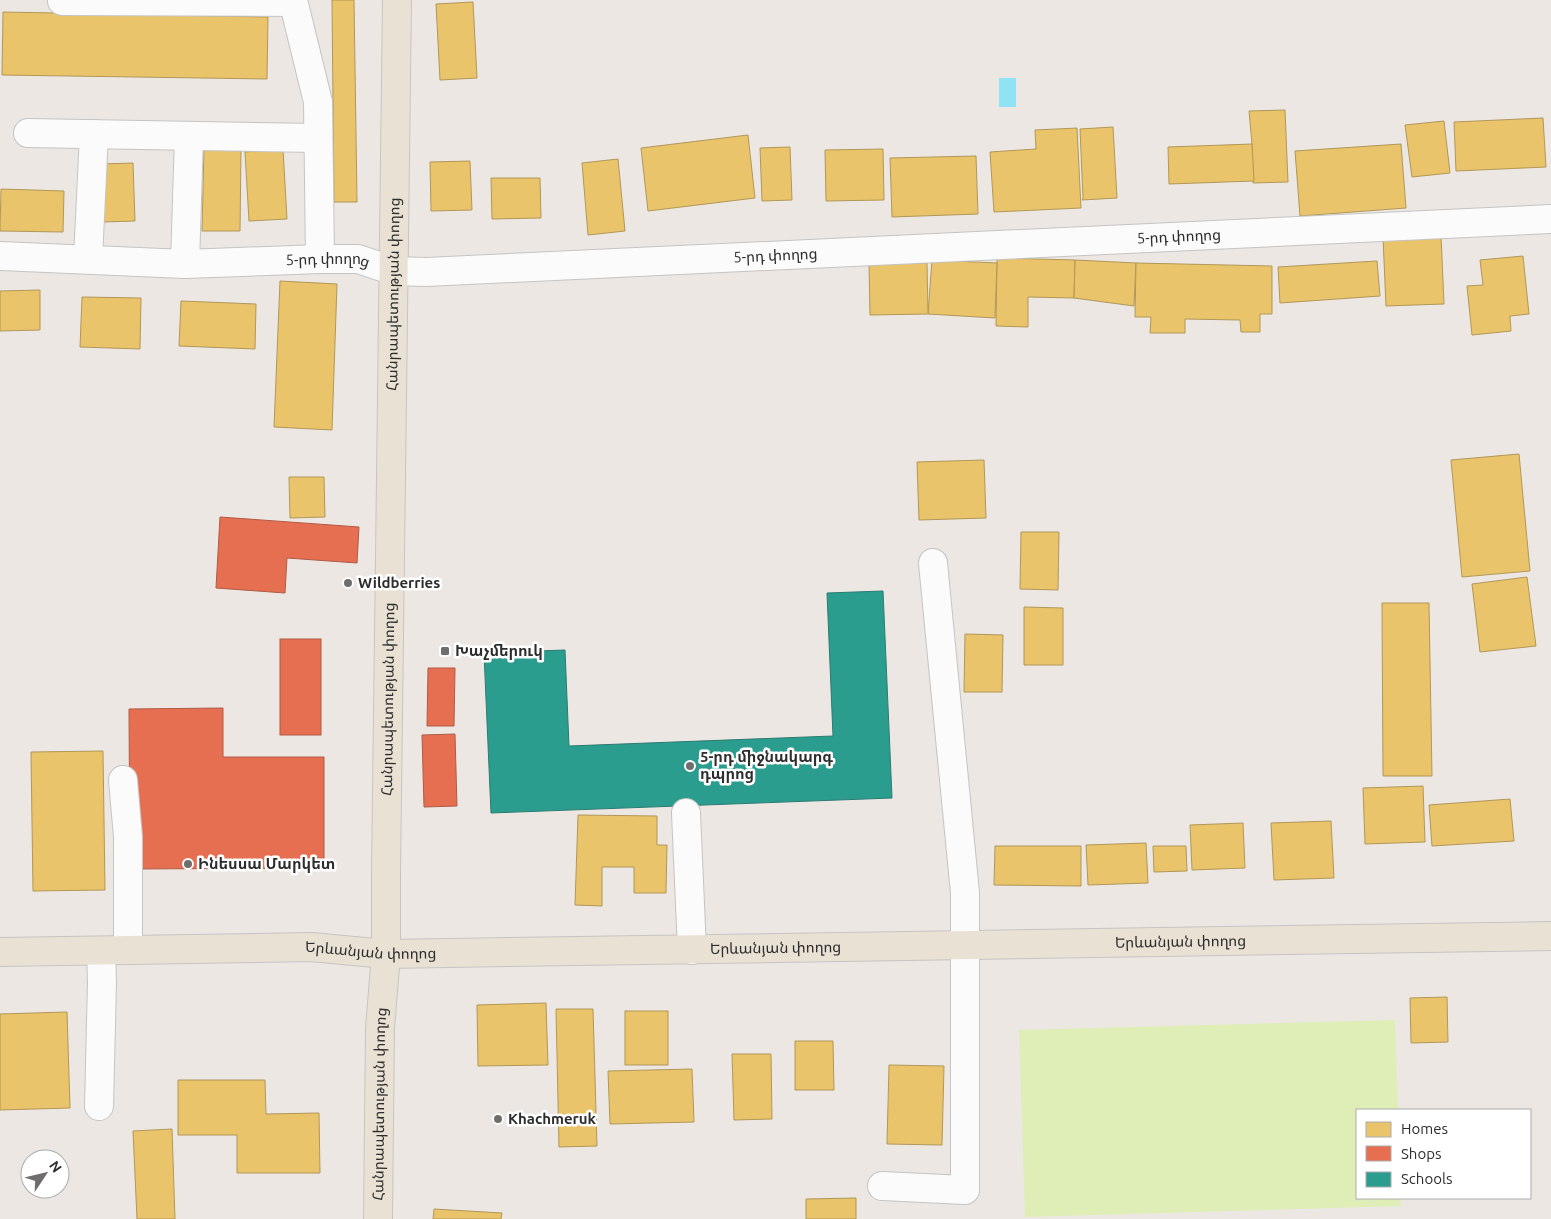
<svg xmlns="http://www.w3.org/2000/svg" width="1551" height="1219" viewBox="0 0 1551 1219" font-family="Ubuntu,'Noto Sans Armenian',sans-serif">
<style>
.pitch{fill:#deeeb6}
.water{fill:#90e3f4}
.homes{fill:#e9c46a;stroke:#b19758}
.shops{fill:#e76f51;stroke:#af5b46}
.schools{fill:#2a9d8f;stroke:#2b7b72}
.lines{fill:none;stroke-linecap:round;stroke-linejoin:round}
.minor-casing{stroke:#c5c4c4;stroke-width:30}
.major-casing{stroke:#c6c4c3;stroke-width:30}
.minor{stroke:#fcfbfb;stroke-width:28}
.major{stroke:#e9e2d4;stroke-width:28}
.poi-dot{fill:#706e6d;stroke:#fff;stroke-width:2}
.labels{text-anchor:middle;stroke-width:5;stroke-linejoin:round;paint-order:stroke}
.street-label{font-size:15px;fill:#2d2d2d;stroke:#fff}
.poi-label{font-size:15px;font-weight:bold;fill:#2d2d2d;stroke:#fff;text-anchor:start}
</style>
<rect width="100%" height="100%" fill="#ece7e3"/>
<path class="pitch" d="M1395 1020 1398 1110H1357V1198H1400L1401 1206 1025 1217 1019 1030Z"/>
<rect class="water" x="999" y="78" width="17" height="29"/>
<g class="homes">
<path d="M332 0H354L357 202H334Z"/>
<path d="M473 2 477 78 440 80 436 4Z"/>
<path d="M3 12 268 17 267 79 2 75Z"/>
<path d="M1285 110 1288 182 1253 183 1252 144 1249 111Z"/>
<path d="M1543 118 1546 167 1456 171 1454 122Z"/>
<path d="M1444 121 1450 173 1412 177 1405 125Z"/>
<path d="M1113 127 1117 198 1082 200 1083 198 1080 129Z"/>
<path d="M1077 128 1081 208 994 212 990 152 1036 149 1035 130Z"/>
<path d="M748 135 755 198 648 211 641 148Z"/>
<path d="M1252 144 1254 181 1169 184 1168 147Z"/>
<path d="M1401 144 1406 208 1300 216 1295 151Z"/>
<path d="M790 147 792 200 762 201 760 148Z"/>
<path d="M204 148 241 149 240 231H202Z"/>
<path d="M283 149 287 219 249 221 245 152Z"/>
<path d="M883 149 884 200 826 201 825 150Z"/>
<path d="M976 156 978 214 892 217 890 158Z"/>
<path d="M618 159 625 231 588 235 582 163Z"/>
<path d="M470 161 472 210 431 211 430 162Z"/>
<path d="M133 163 135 221 103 222 101 164Z"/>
<path d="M491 178H540L541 218 492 219Z"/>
<path d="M1 189 64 191 63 232 0 231Z"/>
<path d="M1441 235 1444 304 1386 306 1383 237Z"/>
<path d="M1523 256 1529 314 1510 316 1511 331 1472 335 1467 286 1483 285 1480 260Z"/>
<path d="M997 258 1075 260 1074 298 1028 297V327L996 326Z"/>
<path d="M932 260 997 263 995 318 928 314Z"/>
<path d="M1075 260 1136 263 1134 306 1074 298Z"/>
<path d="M1377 261 1380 296 1280 303 1278 267Z"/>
<path d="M927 263 928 314 870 315 869 264Z"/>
<path d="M1136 263 1272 266V314H1260V332H1241L1240 320 1185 319V333H1150L1151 317H1135Z"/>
<path d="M280 281 337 284 332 430 274 427Z"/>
<path d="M40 290V330L0 331V291Z"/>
<path d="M82 297 141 298 140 349 80 347Z"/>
<path d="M181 301 256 304 255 349 179 346Z"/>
<path d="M1519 454 1530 571 1462 577 1451 460Z"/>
<path d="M984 460 986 518 919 520 917 462Z"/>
<path d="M289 477H324L325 517 290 518Z"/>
<path d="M1021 532H1059L1058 590 1020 589Z"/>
<path d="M1527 577 1536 646 1480 652 1472 584Z"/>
<path d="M1382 603H1429L1432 776H1383Z"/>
<path d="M1024 607 1063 608V665H1024Z"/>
<path d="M965 634 1003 635 1002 692H964Z"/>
<path d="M103 751 105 890 33 891 31 752Z"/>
<path d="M1423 786 1425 842 1365 844 1363 788Z"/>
<path d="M1510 799 1514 841 1432 846 1429 805Z"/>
<path d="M578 815 657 816V845H667L666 893H634V867H602V906L575 905Z"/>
<path d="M1331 821 1334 878 1274 880 1271 823Z"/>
<path d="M1243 823 1245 868 1192 870 1190 825Z"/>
<path d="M1146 843 1148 883 1088 885 1086 845Z"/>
<path d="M995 846H1081V886L994 885Z"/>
<path d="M1153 846H1186L1187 871 1154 872Z"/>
<path d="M1447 997 1448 1042 1411 1043 1410 998Z"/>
<path d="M546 1003 548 1065 478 1066 477 1005Z"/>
<path d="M556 1009H593L597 1146 559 1147Z"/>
<rect x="625" y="1011" width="43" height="54"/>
<path d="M67 1012 70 1108 0 1110V1014Z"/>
<path d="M795 1041H833L834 1090H795Z"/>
<path d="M732 1054H771L772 1119 734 1120Z"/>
<path d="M889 1065 944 1066 942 1145 887 1144Z"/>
<path d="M692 1069 694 1122 610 1124 608 1071Z"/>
<path d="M178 1080H265L266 1114 319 1113 320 1173H237V1135H178Z"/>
<path d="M172 1129 175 1219H137L133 1131Z"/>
<path d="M856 1198V1219H806V1199Z"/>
<path d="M434 1209 502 1213 501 1219H433Z"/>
</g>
<g class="shops">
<path d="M220 517 359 527 357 563 287 558 285 593 216 588Z"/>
<rect x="280" y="639" width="41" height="96"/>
<path d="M428 668H455L454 726H427Z"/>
<path d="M223 708V757H324V868L130 869 129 709Z"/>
<path d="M455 734 457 806 424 807 422 735Z"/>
</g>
<path class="schools" d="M883 591 892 798 491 813 484 653 565 650 569 746 833 736 827 593Z"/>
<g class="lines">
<g class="minor-casing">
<g id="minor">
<path d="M293 0 318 102 320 259"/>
<path d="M62 1 293 2"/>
<path d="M28 133 318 138"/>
<path id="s1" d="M0 256 185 264 320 259H358L394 271 426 272 1551 219"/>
<path d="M88 259 94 134"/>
<path d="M185 264 189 136"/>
<path d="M123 780 128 837V950"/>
<path d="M686 813 692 950"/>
<path d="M99 1106 102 982 101 951"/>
<path d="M882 1186 965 1190V893L933 563"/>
</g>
</g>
<g class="major-casing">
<g id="major">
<path id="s2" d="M0 952 311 947 386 954 1551 936"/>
<path id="s3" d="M378 1219 380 1028 386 954V874L397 0"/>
</g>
</g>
<use href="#minor" class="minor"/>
<use href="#major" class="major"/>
</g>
<g class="poi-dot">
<circle cx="348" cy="583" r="5"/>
<rect x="440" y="646" width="10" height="10" rx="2.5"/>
<circle cx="690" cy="766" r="5"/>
<circle cx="188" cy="864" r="5"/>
<circle cx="498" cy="1119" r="5"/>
</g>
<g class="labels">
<g class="street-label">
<text dy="5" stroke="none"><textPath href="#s1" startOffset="1182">5-րդ փողոց</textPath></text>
<text dy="5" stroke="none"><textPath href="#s1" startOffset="778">5-րդ փողոց</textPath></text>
<text dy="5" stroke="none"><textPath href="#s1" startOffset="328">5-րդ փողոց</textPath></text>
<text dy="5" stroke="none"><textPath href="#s3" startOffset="925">Հանրապետության փողոց</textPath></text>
<text dy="5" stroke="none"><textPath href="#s3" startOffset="520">Հանրապետության փողոց</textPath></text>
<text dy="5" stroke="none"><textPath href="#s2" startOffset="1181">Երևանյան փողոց</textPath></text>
<text dy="5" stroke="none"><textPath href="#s2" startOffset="776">Երևանյան փողոց</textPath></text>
<text dy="5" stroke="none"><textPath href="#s2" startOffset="371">Երևանյան փողոց</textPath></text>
<text dy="5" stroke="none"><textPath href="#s3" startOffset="115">Հանրապետության փողոց</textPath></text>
</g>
<g class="poi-label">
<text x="358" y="588">Wildberries</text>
<text x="455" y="656">Խաչմերուկ</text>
<text x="700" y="762">5-րդ միջնակարգ<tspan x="700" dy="17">դպրոց</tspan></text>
<text x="198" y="869">Ինեսսա Մարկետ</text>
<text x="508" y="1124">Khachmeruk</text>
</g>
</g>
<rect x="1356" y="1109" width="175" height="90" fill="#ffffff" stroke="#ababab"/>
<rect x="1366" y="1122" width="25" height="15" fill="#e9c46a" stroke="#ababab"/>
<text x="1401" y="1134" font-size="15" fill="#2d2d2d">Homes</text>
<rect x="1366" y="1146" width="25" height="15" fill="#e76f51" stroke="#ababab"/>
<text x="1401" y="1159" font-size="15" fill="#2d2d2d">Shops</text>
<rect x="1366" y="1172" width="25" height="15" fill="#2a9d8f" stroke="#ababab"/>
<text x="1401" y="1184" font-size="15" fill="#2d2d2d">Schools</text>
<g transform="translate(45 1174) rotate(55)"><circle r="24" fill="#ffffff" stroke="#ababab"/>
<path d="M0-4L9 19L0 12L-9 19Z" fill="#706e6d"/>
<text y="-8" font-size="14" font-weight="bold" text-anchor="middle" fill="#2d2d2d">N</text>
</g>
</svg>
